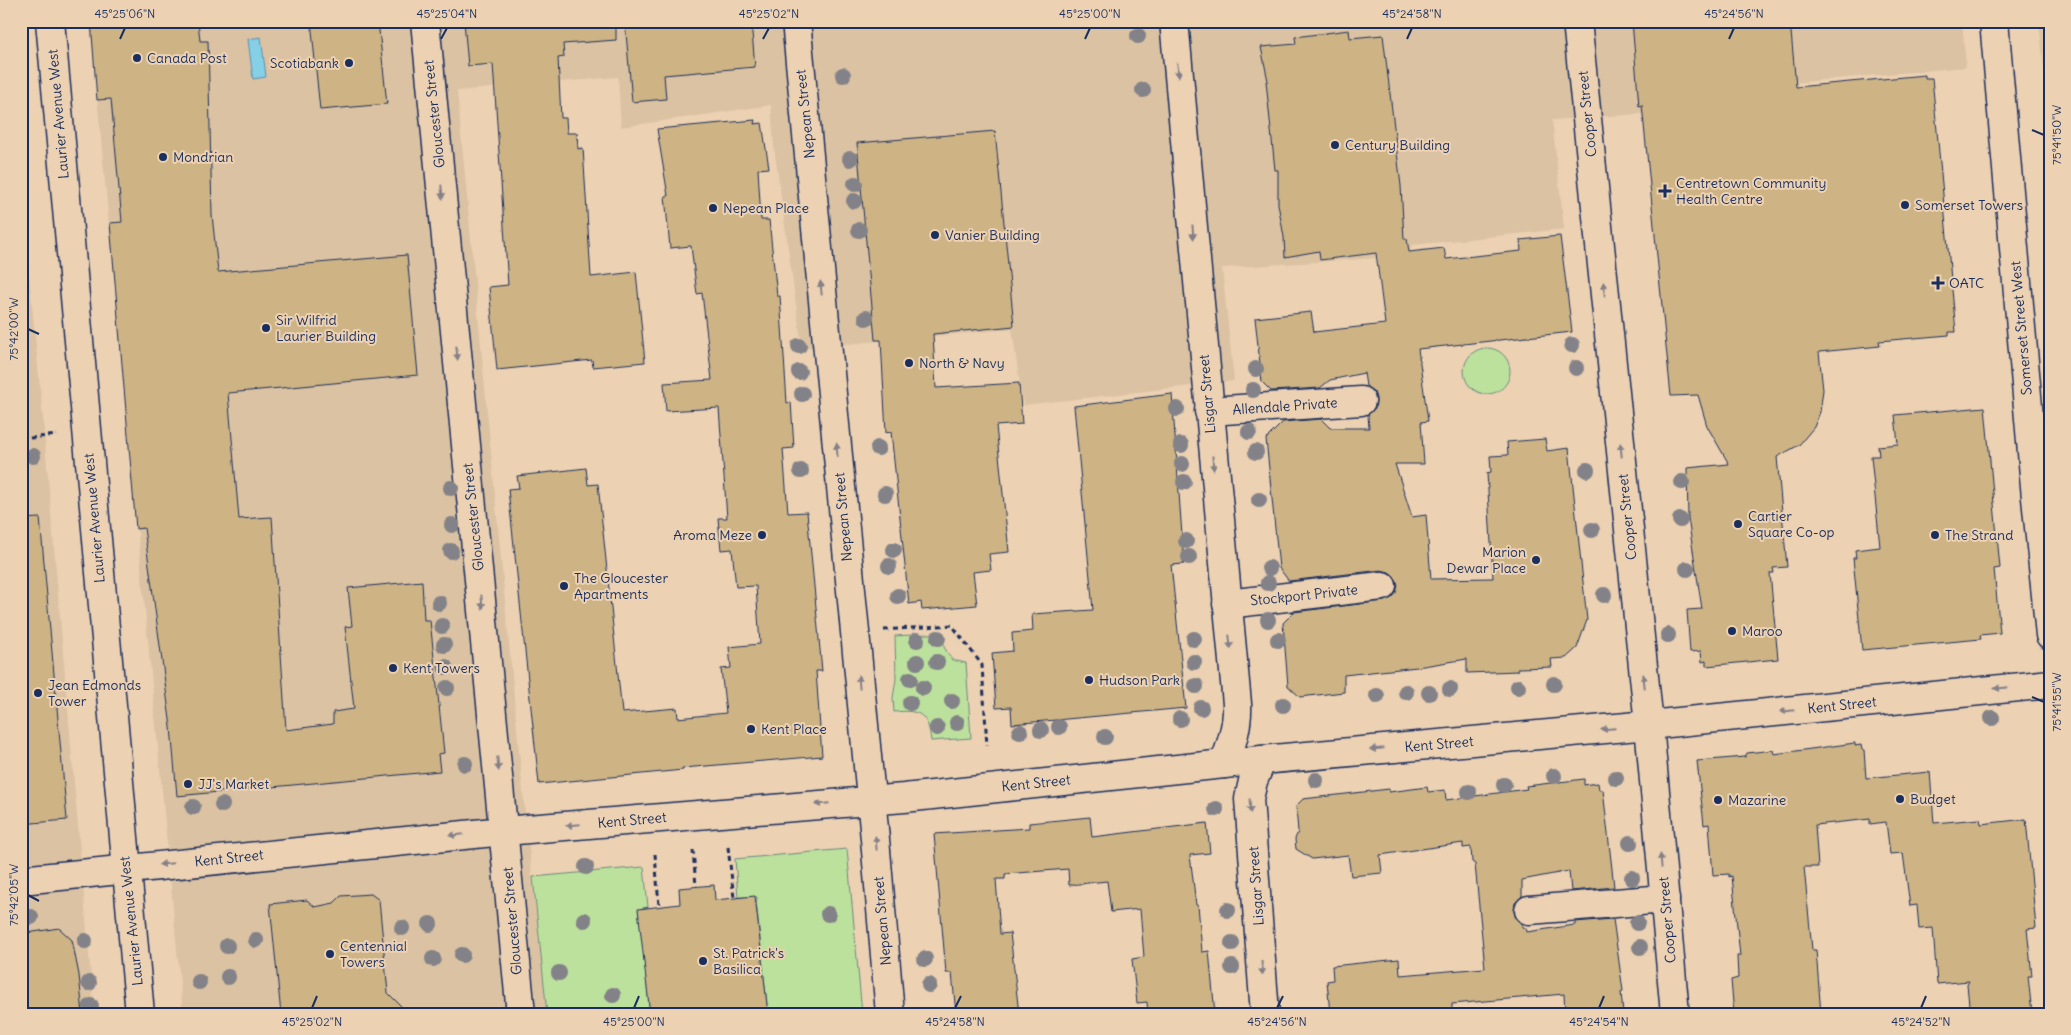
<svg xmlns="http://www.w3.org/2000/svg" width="2071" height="1035" viewBox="0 0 2071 1035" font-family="Delius,sans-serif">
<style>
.built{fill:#dbc2a2}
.green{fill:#bce19c;stroke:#6c887d}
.water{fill:#85d0e6;stroke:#5b90b0}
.building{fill:#ceb484;stroke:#1b2f5e}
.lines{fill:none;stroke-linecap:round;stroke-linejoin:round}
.minor-casing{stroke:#1b2f5e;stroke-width:31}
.secondary-casing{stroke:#1b2f5e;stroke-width:31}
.path{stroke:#1b2f5e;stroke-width:3;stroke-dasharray:5 4;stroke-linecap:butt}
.minor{stroke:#ecd1b3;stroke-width:28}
.secondary{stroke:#ecd1b3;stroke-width:28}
.tree{fill:#828288}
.oneway{fill:#848088}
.ticks{fill:none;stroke:#1b2f5e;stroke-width:2}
.poi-dot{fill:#1b2f5e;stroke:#ecd1b3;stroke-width:2}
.labels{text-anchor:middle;stroke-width:4;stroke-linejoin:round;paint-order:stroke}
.poi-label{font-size:14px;fill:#1b2f5e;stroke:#ecd1b3;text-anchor:start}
.street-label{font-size:14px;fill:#1b2f5e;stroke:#ecd1b3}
.neatline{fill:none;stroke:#1b2f5e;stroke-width:2}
.ticks-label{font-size:12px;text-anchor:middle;fill:#1b2f5e}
</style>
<rect width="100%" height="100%" fill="#ecd1b3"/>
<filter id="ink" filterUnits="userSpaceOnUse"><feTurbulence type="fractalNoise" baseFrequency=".02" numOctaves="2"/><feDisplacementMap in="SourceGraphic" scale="10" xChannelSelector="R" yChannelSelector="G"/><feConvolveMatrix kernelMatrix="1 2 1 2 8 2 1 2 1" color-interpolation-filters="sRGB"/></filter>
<g filter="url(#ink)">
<g class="built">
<path d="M90 21H1962L1966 67 1791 83 1786 104 1552 120 1564 229 1412 245 1408 256 1222 268 1234 381 1023 405 1012 329 802 348 774 146 771 105 621 127 618 77 457 91 523 793 547 1014H183Z"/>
<path d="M2039 21H2050V121H2049Z"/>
<path d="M21 192 42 408 94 1014H21Z"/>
</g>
<g class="green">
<circle cx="1487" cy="371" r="23"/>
<path d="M944 633V647L952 660 966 663 971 738 931 741C928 715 921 709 894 712L893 698 896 679 895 636Z"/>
<path d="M847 849 862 1014H768L756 900H757V897H738L735 859Z"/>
<path d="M644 867 648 907 639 909 650 1014H547L533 877Z"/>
</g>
<path class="water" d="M261 37 266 77 253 79 248 39Z"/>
<g class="building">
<path d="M91 21H198L200 41H208L212 215 218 272 407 255 418 375 228 393 239 519 272 517 286 730 333 724V712L354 709 345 627 352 626 348 588 422 581 424 620H430L444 753 438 754 440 771 177 796 171 727 144 528 136 529 110 223 122 222 111 99 97 100Z"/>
<path d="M311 21H378L387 104 320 110Z"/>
<path d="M464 21H616V40L563 44 564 57 558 58 561 118H566L567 133H577L578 149 583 148 591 277 636 272 645 362 593 367 592 360 497 370 489 287 508 285 493 64 468 66Z"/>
<path d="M625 21H751L755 67 664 75 666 99 632 102Z"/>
<path d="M1632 21H1790L1796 87 1925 75V78H1932L1956 332H1949V335L1879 341 1880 346 1819 352 1823 390 1820 412 1814 427 1799 445 1777 457 1787 567 1773 568 1774 573H1770L1778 659 1706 666V661L1702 662 1701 651 1690 652 1687 610 1702 609 1688 518 1687 468 1729 464 1707 426 1698 395 1671 396 1642 105 1639 106Z"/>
<path d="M1349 30 1350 38 1383 35 1401 186 1404 239H1407L1409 252 1444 248 1446 259 1521 251 1520 240 1560 236 1572 332 1418 349 1428 421 1421 422 1424 464H1395L1412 517 1426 515 1431 579 1493 578 1487 473 1491 472 1490 456 1508 455 1507 442 1545 439 1547 451 1569 448 1587 620 1577 648 1566 658 1551 659 1552 667 1518 668 1517 671 1467 673V659L1417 667 1344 675V692L1300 697 1288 686 1283 623 1294 612 1384 601 1392 598 1396 593 1398 585 1394 576 1389 572 1381 570 1289 581 1279 568 1266 439 1283 422 1321 419 1330 428H1369L1368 415 1375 408 1376 400 1374 392 1366 386 1364 373 1330 380 1320 388 1271 391 1262 382 1255 318 1311 312 1314 332 1385 324 1376 253 1320 260 1319 251 1285 257 1284 237 1278 204V170H1275L1266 81H1268L1261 47 1296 44 1295 37Z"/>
<path d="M755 120 754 124 762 123 769 168 758 169 761 220H769L777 296H780L787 403 791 402 794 448 783 449 788 513 807 512 822 671H816L822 756 683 768V770L539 784 508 489 519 488 517 476 586 468 588 485 598 484 622 713 677 708 678 718 726 713 721 669 731 668 729 647 760 644 756 586 736 587 732 549 721 550 718 518H727L719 408 666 411 664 383 712 380 702 293 697 294 691 246 670 248 665 196H668L657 129Z"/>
<path d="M995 131 1014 326 933 334 936 388 1019 383 1022 424 996 426 1009 552 989 554 991 570 973 572 977 605 922 610 921 602 909 604 891 432 886 433 881 340H875L857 143Z"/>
<path d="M1172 394 1184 564 1171 565 1186 708 1012 724 1011 707 996 708 992 653 1013 651 1012 633 1033 631 1032 614 1093 610 1074 406Z"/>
<path d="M1985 407 2000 568 1994 569 2000 633 1980 635 1981 639 1862 650 1853 558H1856L1855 550 1880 547 1871 456H1879L1878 446 1898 444 1895 415Z"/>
<path d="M40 518 67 820 21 824V519Z"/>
<path d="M1855 743V746L1861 745 1862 750H1864L1866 778 1930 772 1934 823 1980 819 1981 824 2026 819 2036 928 2027 929 2032 976H2028L2032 1014H1970L1967 985 1969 981 1937 984 1933 928 1919 929 1917 905 1910 906 1903 853 1890 854 1886 822 1870 824V819L1815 825 1818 867H1804L1812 950H1816L1821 1014H1734L1731 980 1738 978 1737 956H1740L1732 876 1729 877V874L1713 875 1709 824 1704 825 1697 761 1745 757 1747 753 1773 750 1774 754Z"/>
<path d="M1584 779V785L1598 783 1599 790H1603L1614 887 1571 891 1569 871 1522 880V896L1515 903 1514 912 1516 919 1522 924V928H1526L1527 932 1575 925V922L1613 919 1623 991 1621 992 1623 1014H1565L1564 994 1452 1004V1014H1330L1327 981 1333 980 1332 966 1399 959 1400 975 1485 968 1475 864 1472 862 1471 847 1463 848V843L1380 855 1382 873 1351 876 1348 855 1312 859 1296 849 1295 839 1298 832 1296 806 1303 799 1389 789V792L1427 787 1428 792 1445 790 1446 800 1527 789 1526 786Z"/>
<path d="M1090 817 1092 837 1207 823 1210 853 1190 855 1196 905H1198L1202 952 1209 951 1215 1014H1148L1147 1002 1137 1003 1132 959 1144 957 1140 909 1111 912 1107 881 1069 885 1068 869 1005 874V879H996L1000 934 1010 933 1019 1014H956L952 973H946L934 834 1029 828V823Z"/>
<path d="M714 885 715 900 755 896 768 1014H650L638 909 680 904 679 888Z"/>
<path d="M371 894 379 900 388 993 409 1014H281L270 904 307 900 315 907 334 903 341 896Z"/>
<path d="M59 928 72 940 79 975 83 1014H21V934Z"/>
</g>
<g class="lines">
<g class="minor-casing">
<g id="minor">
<path d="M425 21 521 1014"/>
<path d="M796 21 875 839 890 1014"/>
<path d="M1174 21 1237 704C1238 725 1232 744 1224 764"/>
<path d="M1577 21 1649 725 1675 1014"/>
<path d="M1209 411 1361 401"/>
<path d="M1227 604 1382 586"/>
<path d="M1262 760 1253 781 1249 799 1265 1014"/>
<path d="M1529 910 1665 899"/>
</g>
</g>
<g class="secondary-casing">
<g id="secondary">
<path d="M50 21 140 1014"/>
<path d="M1994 21 2036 498 2050 635"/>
<path d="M21 880 504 831 904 798 1262 760 1649 725 2050 684"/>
</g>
</g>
<g class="path">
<path d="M21 439 57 435"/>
<path d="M884 630 952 625 982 665 987 746"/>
<path d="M728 847 734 898"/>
<path d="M693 850 696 886"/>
<path d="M655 854 659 906"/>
</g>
<use href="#minor" class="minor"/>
<use href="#secondary" class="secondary"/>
</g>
<g class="tree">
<circle cx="1138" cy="36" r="8"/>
<circle cx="843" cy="75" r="8"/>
<circle cx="1143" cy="90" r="8"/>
<circle cx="850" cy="159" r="8"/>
<circle cx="855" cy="184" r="8"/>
<circle cx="854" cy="201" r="8"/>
<circle cx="859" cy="230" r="8"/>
<circle cx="866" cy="318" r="8"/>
<circle cx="1572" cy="345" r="8"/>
<circle cx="799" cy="346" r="8"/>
<circle cx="1576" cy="368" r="8"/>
<circle cx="1256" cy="369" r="8"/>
<circle cx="799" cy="372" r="8"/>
<circle cx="1253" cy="390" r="8"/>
<circle cx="802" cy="394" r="8"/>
<circle cx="1177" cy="409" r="8"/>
<circle cx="1249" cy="432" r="8"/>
<circle cx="1181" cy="445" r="8"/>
<circle cx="878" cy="448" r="8"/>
<circle cx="1256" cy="452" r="8"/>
<circle cx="33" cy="456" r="8"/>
<circle cx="1182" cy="464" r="8"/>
<circle cx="1587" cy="470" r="8"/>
<circle cx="801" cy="471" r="8"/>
<circle cx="1184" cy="482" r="8"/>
<circle cx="1682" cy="482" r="8"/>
<circle cx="451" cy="488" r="8"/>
<circle cx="885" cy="494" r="8"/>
<circle cx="1259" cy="500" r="8"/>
<circle cx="1680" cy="520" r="8"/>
<circle cx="452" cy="525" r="8"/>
<circle cx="1592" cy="530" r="8"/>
<circle cx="1186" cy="541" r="8"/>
<circle cx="894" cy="550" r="8"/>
<circle cx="451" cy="551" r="8"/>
<circle cx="1189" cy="557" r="8"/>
<circle cx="889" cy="566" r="8"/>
<circle cx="1269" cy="568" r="8"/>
<circle cx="1687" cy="569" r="8"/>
<circle cx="1268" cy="583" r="8"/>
<circle cx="1604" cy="595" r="8"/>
<circle cx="898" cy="596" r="8"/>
<circle cx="439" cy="603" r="8"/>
<circle cx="1268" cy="620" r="8"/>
<circle cx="442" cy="626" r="8"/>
<circle cx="1668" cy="635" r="8"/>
<circle cx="938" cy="638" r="8"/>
<circle cx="1194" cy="639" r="8"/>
<circle cx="917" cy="640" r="8"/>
<circle cx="1278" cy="640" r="8"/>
<circle cx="444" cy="645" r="8"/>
<circle cx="917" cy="662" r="8"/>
<circle cx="937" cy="662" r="8"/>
<circle cx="1194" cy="662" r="8"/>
<circle cx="445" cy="667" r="8"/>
<circle cx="910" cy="679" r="8"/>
<circle cx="1554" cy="684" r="8"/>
<circle cx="1196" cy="686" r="8"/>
<circle cx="1518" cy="687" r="8"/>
<circle cx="447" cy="688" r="8"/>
<circle cx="923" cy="688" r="8"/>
<circle cx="1450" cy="689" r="8"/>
<circle cx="1406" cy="692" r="8"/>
<circle cx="1429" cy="693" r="8"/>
<circle cx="1377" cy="696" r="8"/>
<circle cx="952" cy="701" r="8"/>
<circle cx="910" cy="703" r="8"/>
<circle cx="1283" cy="705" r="8"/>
<circle cx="1201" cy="708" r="8"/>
<circle cx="1992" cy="718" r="8"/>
<circle cx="1180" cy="719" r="8"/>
<circle cx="957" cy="723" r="8"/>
<circle cx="1059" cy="727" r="8"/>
<circle cx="937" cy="728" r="8"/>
<circle cx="1041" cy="730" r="8"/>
<circle cx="1020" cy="732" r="8"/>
<circle cx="1105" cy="737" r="8"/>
<circle cx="465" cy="764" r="8"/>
<circle cx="1554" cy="776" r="8"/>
<circle cx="1616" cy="778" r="8"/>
<circle cx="1316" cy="780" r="8"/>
<circle cx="1504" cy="785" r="8"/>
<circle cx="1469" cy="792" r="8"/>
<circle cx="222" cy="805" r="8"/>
<circle cx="193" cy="807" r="8"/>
<circle cx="1216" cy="809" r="8"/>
<circle cx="1630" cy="843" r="8"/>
<circle cx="586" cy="867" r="8"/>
<circle cx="1632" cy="878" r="8"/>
<circle cx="1228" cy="910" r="8"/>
<circle cx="828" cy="914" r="8"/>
<circle cx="31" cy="917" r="8"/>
<circle cx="584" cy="920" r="8"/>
<circle cx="1637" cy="923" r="8"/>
<circle cx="430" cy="924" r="8"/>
<circle cx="402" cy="928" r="8"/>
<circle cx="256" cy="940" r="8"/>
<circle cx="85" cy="941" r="8"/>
<circle cx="1232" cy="943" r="8"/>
<circle cx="227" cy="946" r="8"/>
<circle cx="1640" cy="947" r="8"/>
<circle cx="462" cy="955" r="8"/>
<circle cx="433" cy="959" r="8"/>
<circle cx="925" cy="959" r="8"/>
<circle cx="1232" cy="967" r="8"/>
<circle cx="559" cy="973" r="8"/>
<circle cx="228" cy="977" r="8"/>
<circle cx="199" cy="982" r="8"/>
<circle cx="89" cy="983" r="8"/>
<circle cx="929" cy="985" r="8"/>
<circle cx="613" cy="995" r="8"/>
<circle cx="91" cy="1006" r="8"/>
</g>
<defs><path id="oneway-solid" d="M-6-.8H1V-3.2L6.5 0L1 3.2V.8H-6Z" transform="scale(1.25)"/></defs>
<g class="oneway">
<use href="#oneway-solid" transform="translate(1178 70) rotate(85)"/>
<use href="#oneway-solid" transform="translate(442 192) rotate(84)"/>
<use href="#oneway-solid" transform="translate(1193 232) rotate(85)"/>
<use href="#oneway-solid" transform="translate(821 288) rotate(-96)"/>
<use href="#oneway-solid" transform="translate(1604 289) rotate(-96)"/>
<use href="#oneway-solid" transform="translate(457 353) rotate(84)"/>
<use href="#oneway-solid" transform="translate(837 450) rotate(-95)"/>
<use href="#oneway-solid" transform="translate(1621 450) rotate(-96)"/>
<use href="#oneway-solid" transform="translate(1213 463) rotate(85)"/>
<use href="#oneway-solid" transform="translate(482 602) rotate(84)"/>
<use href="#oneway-solid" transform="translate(1230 642) rotate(84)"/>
<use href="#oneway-solid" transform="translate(1644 681) rotate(-96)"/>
<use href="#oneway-solid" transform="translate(859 682) rotate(-95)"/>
<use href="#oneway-solid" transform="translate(2001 688) rotate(174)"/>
<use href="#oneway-solid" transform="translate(1787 711) rotate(174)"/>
<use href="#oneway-solid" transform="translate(1608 729) rotate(175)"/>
<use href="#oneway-solid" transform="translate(1377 749) rotate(175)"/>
<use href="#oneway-solid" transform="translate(498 764) rotate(84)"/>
<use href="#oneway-solid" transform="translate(822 804) rotate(175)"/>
<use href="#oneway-solid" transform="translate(1250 806) rotate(87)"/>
<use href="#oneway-solid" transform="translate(573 825) rotate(175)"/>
<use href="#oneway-solid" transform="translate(456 835) rotate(174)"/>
<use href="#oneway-solid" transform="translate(876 843) rotate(-95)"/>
<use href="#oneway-solid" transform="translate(1661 861) rotate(-95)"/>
<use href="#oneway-solid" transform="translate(166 864) rotate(175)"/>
<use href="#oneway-solid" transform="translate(1262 968) rotate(86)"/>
</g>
</g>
<path class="ticks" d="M120 39 125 28M441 39 447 28M763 39 769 28M1085 39 1090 28M1407 39 1412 28M1729 39 1734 28M2032 130 2044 135M28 329 39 334M2032 697 2044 702M28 895 39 901M312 1008 317 996M634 1008 639 996M955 1008 961 996M1277 1008 1283 996M1599 1008 1604 996M1921 1008 1926 996"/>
<g class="poi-dot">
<circle cx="137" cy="58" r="5"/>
<circle cx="349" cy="63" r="5"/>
<circle cx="1335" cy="145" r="5"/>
<circle cx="163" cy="157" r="5"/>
<path d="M1662.5 183.5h5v5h5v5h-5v5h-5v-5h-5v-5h5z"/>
<circle cx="1905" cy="205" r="5"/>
<circle cx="713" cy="208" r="5"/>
<circle cx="935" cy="235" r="5"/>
<path d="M1935.5 275.5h5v5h5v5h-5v5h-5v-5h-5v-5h5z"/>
<circle cx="266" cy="328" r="5"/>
<circle cx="909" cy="363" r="5"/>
<circle cx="1738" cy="524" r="5"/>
<circle cx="762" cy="535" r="5"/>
<circle cx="1935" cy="535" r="5"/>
<circle cx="1536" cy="560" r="5"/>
<circle cx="564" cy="586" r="5"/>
<circle cx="1732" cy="631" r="5"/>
<circle cx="393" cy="668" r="5"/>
<circle cx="1089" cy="680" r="5"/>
<circle cx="38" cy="693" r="5"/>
<circle cx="751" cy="729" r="5"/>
<circle cx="188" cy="784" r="5"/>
<circle cx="1900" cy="799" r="5"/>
<circle cx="1718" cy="800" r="5"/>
<circle cx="330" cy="954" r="5"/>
<circle cx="703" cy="961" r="5"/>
</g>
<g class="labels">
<g class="poi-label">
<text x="147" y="63">Canada Post</text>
<text x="339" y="68" text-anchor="end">Scotiabank</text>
<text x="1345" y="150">Century Building</text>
<text x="173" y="162">Mondrian</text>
<text x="1676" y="188">Centretown Community<tspan x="1676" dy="16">Health Centre</tspan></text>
<text x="1915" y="210">Somerset Towers</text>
<text x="723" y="213">Nepean Place</text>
<text x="945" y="240">Vanier Building</text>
<text x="1949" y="288">OATC</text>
<text x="276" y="325">Sir Wilfrid<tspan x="276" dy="16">Laurier Building</tspan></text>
<text x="919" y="368">North &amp; Navy</text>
<text x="1748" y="521">Cartier<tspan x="1748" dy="16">Square Co-op</tspan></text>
<text x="752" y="540" text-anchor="end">Aroma Meze</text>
<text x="1945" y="540">The Strand</text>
<text x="1526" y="557" text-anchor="end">Marion<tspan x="1526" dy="16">Dewar Place</tspan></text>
<text x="574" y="583">The Gloucester<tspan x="574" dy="16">Apartments</tspan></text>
<text x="1742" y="636">Maroo</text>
<text x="403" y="673">Kent Towers</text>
<text x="1099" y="685">Hudson Park</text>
<text x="48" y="690">Jean Edmonds<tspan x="48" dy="16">Tower</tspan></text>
<text x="761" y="734">Kent Place</text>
<text x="198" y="789">JJ's Market</text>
<text x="1910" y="804">Budget</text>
<text x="1728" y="805">Mazarine</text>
<text x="340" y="951">Centennial<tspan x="340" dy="16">Towers</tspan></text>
<text x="713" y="958">St. Patrick's<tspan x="713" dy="16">Basilica</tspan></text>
</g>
<g class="street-label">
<text transform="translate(58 114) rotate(-95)" y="5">Laurier Avenue West</text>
<text transform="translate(434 114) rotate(-96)" y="5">Gloucester Street</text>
<text transform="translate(805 114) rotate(-96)" y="5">Nepean Street</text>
<text transform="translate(1587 114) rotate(-96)" y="5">Cooper Street</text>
<text transform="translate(2021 328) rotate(-95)" y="5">Somerset Street West</text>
<text transform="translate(1207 394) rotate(-95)" y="5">Lisgar Street</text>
<text transform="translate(1285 406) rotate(-4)" y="5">Allendale Private</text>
<text transform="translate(473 517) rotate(-96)" y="5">Gloucester Street</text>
<text transform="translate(843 517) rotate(-95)" y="5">Nepean Street</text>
<text transform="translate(1627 517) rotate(-96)" y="5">Cooper Street</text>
<text transform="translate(94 518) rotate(-95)" y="5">Laurier Avenue West</text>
<text transform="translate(1304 595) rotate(-6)" y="5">Stockport Private</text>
<text transform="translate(1842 705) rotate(-6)" y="5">Kent Street</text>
<text transform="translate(1439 744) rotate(-5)" y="5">Kent Street</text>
<text transform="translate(1036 783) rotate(-6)" y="5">Kent Street</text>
<text transform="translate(632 820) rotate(-5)" y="5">Kent Street</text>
<text transform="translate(229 858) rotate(-6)" y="5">Kent Street</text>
<text transform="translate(1256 886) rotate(-94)" y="5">Lisgar Street</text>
<text transform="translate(1667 920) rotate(-95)" y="5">Cooper Street</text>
<text transform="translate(131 921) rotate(-96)" y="5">Laurier Avenue West</text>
<text transform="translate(512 921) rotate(-95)" y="5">Gloucester Street</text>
<text transform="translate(882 921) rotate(-95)" y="5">Nepean Street</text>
</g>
</g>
<rect width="2071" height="1035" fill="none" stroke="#ecd1b3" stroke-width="55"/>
<rect x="28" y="28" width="2016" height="980" class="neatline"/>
<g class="ticks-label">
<text x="125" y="18">45°25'06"N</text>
<text x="447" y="18">45°25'04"N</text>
<text x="769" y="18">45°25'02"N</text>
<text x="1090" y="18">45°25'00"N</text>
<text x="1412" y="18">45°24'58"N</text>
<text x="1734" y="18">45°24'56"N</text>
<text transform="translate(2057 135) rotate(-90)" y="4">75°41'50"W</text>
<text transform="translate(14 329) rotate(-90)" y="4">75°42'00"W</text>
<text transform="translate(2057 702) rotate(-90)" y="4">75°41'55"W</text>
<text transform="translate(14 895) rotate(-90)" y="4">75°42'05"W</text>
<text x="312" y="1026">45°25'02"N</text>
<text x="634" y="1026">45°25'00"N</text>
<text x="955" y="1026">45°24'58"N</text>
<text x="1277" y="1026">45°24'56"N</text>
<text x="1599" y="1026">45°24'54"N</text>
<text x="1921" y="1026">45°24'52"N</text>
</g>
</svg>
